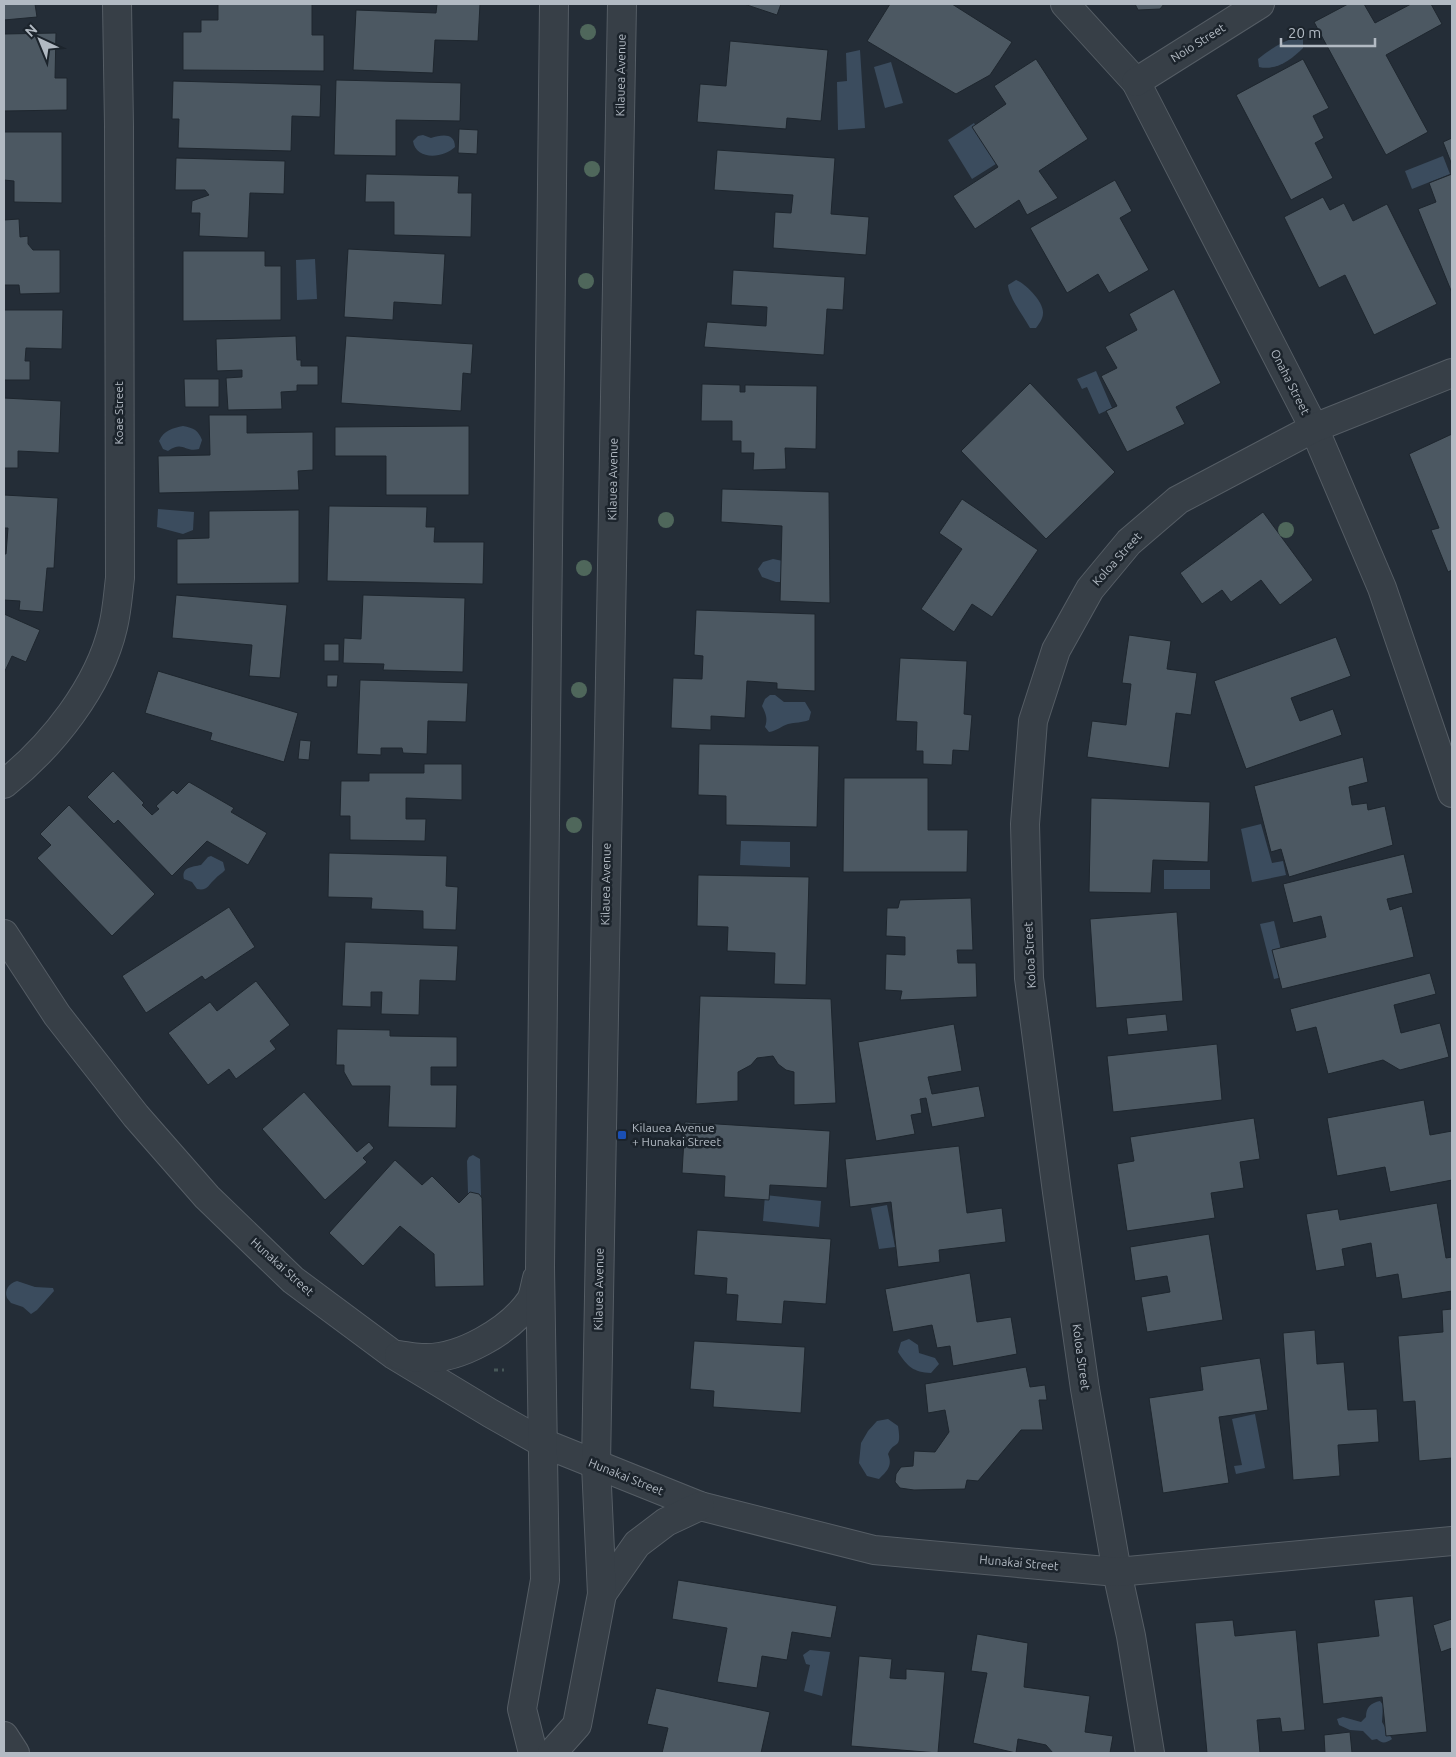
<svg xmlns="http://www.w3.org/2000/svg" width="1456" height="1757" viewBox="0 0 1456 1757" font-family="Ubuntu,sans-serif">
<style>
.water{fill:#3b4c5e}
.building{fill:#4c5862;stroke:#1e262e}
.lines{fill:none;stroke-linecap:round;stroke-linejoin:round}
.minor-casing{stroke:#555d65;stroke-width:30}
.tertiary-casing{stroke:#555d65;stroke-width:30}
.path{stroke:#475859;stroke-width:3;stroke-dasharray:4 4;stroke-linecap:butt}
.minor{stroke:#373f47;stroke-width:28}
.tertiary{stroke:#373f47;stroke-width:28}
.tree{fill:#4f675b}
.transit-dot{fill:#1a4fb4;stroke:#1c242c;stroke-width:2}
.labels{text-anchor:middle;stroke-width:5;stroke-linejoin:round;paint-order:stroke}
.street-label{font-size:12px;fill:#b2bac3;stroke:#1c242c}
.poi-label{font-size:12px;fill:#b2bac3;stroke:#1c242c;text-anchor:start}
</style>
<rect width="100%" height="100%" fill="#242d37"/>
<g class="water">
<path d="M1297 37 1303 39V48C1291 60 1276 71 1259 67L1258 59C1271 49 1282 41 1297 37Z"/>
<path d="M860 50 865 128 838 130 837 82 847 81 846 53Z"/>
<path d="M891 62 903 103 885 108 874 67Z"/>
<path d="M974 123 999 162 972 179 948 140Z"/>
<path d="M423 135 431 138C441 135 455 132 455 147 444 158 416 161 413 141L418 136Z"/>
<path d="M1443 156 1450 174 1412 189 1405 171Z"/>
<path d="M315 259 317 299 297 300 296 260Z"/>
<path d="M1016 280C1025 283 1044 302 1043 313 1043 319 1039 324 1036 328H1030C1023 315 1009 298 1008 285Z"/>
<path d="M1096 371 1112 408 1099 414 1087 387 1082 389 1077 379Z"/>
<path d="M183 426C194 428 198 430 202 440L199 449C185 453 183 440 168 451L163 449 159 441C164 430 173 428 183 426Z"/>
<path d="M158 509 194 512 193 530 183 534 157 527Z"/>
<path d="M773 559 783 561 790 582H776L762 577 758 569 763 562Z"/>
<path d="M770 695H775L784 702H805L811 712 809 720C802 723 795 722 788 724 781 726 777 731 769 732L765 727C768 719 766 714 762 706L765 699Z"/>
<path d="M1261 824 1272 863 1283 861 1286 875 1252 882 1241 829Z"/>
<path d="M741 841 790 842V867L740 865Z"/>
<path d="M211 856 223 862 225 870C222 874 218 875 215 879 208 885 208 891 197 889L192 882 184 879C181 867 192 867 201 865L208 857Z"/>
<rect x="1164" y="870" width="46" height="19"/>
<path d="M1274 921 1287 976 1274 979 1260 924Z"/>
<path d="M473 1155 480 1159 481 1195 479 1198 469 1197 468 1193 467 1161 469 1157Z"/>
<path d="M765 1195 821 1201 819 1227 763 1221Z"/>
<path d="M887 1205 895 1247 879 1249 871 1208Z"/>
<path d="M17 1281 35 1287 53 1288 54 1291 37 1310 31 1314 23 1307 11 1303 7 1298C4 1290 9 1283 17 1281Z"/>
<path d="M909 1339 918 1345 919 1353 935 1358 939 1364 931 1373C913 1372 908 1367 898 1352L901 1342Z"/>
<path d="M1255 1414 1265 1468 1236 1474 1234 1466 1242 1465 1232 1419Z"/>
<path d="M888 1419 898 1426C902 1451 895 1439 888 1454 893 1466 887 1471 879 1479L867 1476 859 1463 861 1443 868 1431 877 1421Z"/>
<path d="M810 1650 830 1652 822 1696 804 1691 810 1665 806 1664 803 1655Z"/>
<path d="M1380 1701 1383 1705 1382 1722 1392 1739C1386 1743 1382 1744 1377 1739L1372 1740 1363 1731 1350 1730 1339 1725 1337 1719 1343 1717 1361 1722 1366 1717C1366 1707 1371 1703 1380 1701Z"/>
</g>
<g class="building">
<path d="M4 4H35L37 17 4 20Z"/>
<path d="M218 4H312V35H324V71L183 70V32H201V20H218Z"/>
<path d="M437 4H480L478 41 435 40 433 73 353 70 356 10 436 13Z"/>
<path d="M744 4H781L777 15Z"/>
<path d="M890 4H952L1012 42 990 75 956 94 867 41Z"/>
<path d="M1135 4H1164L1160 9 1138 10Z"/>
<path d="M1348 4H1364L1375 23 1411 4H1431L1442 24 1386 55 1428 132 1386 155 1314 22Z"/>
<path d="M56 33 55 78H67V110L4 111V34Z"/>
<path d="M730 41 828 50 821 121 787 118 786 129 697 122 700 84 726 86Z"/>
<path d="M1036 59 1088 139 1039 171 1058 198 1027 215 1019 200 975 229 953 196 998 167 972 127 1006 104 994 86Z"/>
<path d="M1303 59 1329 108 1313 116 1324 138 1315 143 1333 178 1291 200 1236 95Z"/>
<path d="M336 80 461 83 460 121 396 120V156L334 155Z"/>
<path d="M173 81 321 85 320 117 292 116 291 151 178 148 179 119H172Z"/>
<path d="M459 129 478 130 477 154 458 153Z"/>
<path d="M4 132H62V203L14 202V181L4 180Z"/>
<path d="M1452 138V165L1443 142Z"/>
<path d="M717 150 835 158 831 214 869 217 866 255 773 248 775 212 791 213 793 195 714 190Z"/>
<path d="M176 158 285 161 284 194 250 193 248 238 199 236 200 213H191L192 201 209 195 205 190H175Z"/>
<path d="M366 174 459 176 458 193H472L471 237 394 235V202H365Z"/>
<path d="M1452 174V293L1418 209 1436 202 1429 183Z"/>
<path d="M1115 180 1132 211 1120 218 1149 270 1109 293 1098 274 1067 293 1030 228Z"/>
<path d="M1323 197 1330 210 1344 203 1353 221 1387 204 1437 304 1374 335 1345 275 1319 288 1284 217Z"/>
<path d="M19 219 20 237 28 236V244L33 250H60V293L20 294 19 285H4V220Z"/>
<path d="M348 249 445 254 442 305 394 302 393 320 344 317Z"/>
<path d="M183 251H265V266H281V320L183 321Z"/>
<path d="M733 270 845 277 843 310 827 309 824 355 704 347 707 322 766 326 767 307 731 305Z"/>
<path d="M1174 289 1221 383 1176 407 1185 424 1127 452 1106 411 1117 406 1101 376 1117 368 1105 347 1137 330 1129 314Z"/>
<path d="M4 310H63L62 349 26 348 25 361H30V380H4Z"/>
<path d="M296 336 297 360H301V366H318V385H297V391L281 392 282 409 228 410 226 378 242 377V370L217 371 216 339Z"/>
<path d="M346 336 473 344 471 374 463 373 461 411 341 403Z"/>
<path d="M184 379H219V407H185Z"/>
<path d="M1030 383 1115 472 1046 539 961 451Z"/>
<path d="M702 384 740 385V392H745V385L817 386 816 449 785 448 786 469 753 470 754 453H741V441H732V421H701Z"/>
<path d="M4 398 61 401 59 453 18 451V468H4Z"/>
<path d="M209 415H247V433L313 432V470L298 471 299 490 159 493 158 456 210 455Z"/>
<path d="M469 426V495H386V456H335V427Z"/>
<path d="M1452 434V570L1448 572 1431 530 1439 528 1409 454Z"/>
<path d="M722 489 829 492 830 603 780 601 782 526 721 522Z"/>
<path d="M4 495 58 498 54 568H47L43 612 19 610 20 601 4 600V554H6L8 528H4Z"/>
<path d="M962 499 1038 550 992 617 972 604 954 632 921 609 962 549 939 533Z"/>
<path d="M329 506 427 507 426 527H435L434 542H484L483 584 327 581Z"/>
<path d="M299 510V583L177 584V539L209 538V511Z"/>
<path d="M1263 512 1313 580 1280 605 1261 580 1231 602 1222 590 1202 604 1180 573Z"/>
<path d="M176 595 287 605 280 678 249 676 252 645 172 638Z"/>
<path d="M363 595 465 598 463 672 383 670 384 664 343 663 344 638 361 639Z"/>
<path d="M696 610 815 614V691L777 689V683L747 681 745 718 711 716V730L671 728 673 678 702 679 703 656 694 655Z"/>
<path d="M4 614 40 630 26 662 12 656 4 673Z"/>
<path d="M1129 635 1171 641 1167 669 1197 673 1191 715 1176 713 1169 768 1087 757 1092 721 1126 725 1131 684 1122 683Z"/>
<path d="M1336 637 1351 676 1291 698 1300 721 1333 709 1342 735 1246 769 1214 681Z"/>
<rect x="324" y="644" width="15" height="17"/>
<path d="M900 658 967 661 964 714 972 715 969 751 953 750 952 765 923 764V751H916L917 722 896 721Z"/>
<path d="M158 671 298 713 284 762 210 740 212 733 145 713Z"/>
<path d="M327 675H338L337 687H327Z"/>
<path d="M360 680 468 683 466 722 428 721 427 754 403 753 402 748H381V755L357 754Z"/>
<path d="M300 740 311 741 309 760 298 759Z"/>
<path d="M699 744 819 746 817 827 726 825V796L698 795Z"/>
<path d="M1363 757 1368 782 1349 787 1352 805 1367 803 1368 810 1385 806 1393 845 1289 877 1281 849 1271 852 1254 786Z"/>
<path d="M424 764H462V800L406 798V819H426L425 841 350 840V816H340L341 781H369V773H424Z"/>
<path d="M113 771 144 803 142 805 152 815 159 809 156 806 173 790 177 794 189 782 234 808 231 812 267 833 248 865 207 841 172 876 118 820 114 824 87 797Z"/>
<path d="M844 778H928V830H968L967 872H843Z"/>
<path d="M1091 798 1210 802 1208 862 1153 860 1151 893 1089 892Z"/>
<path d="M69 805 155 894 112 936 37 858 51 845 40 834Z"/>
<path d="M329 853 447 856 446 886 458 887 456 930 423 929V911L371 909 372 898 328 897Z"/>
<path d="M1404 854 1413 893 1387 899 1390 910 1402 906 1414 957 1282 989 1272 950 1326 937 1321 916 1293 923 1283 884Z"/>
<path d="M698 875 809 877 806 985 774 984 775 953 727 951 728 927 697 926Z"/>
<path d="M971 898 973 950H957L958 963H976L977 997 900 1000 902 991 885 990 886 954 905 955V937L886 936 887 908H898L900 900Z"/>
<path d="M229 907 255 947 205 980 202 976 146 1013 122 976Z"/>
<path d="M1177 912 1183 1001 1096 1008 1090 919Z"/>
<path d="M345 942 458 946 456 981 420 980 419 1015 381 1014 382 992H371V1007L342 1006Z"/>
<path d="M1430 973 1436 994 1394 1005 1401 1033 1440 1023 1449 1057 1400 1070 1383 1060 1328 1074 1316 1027 1296 1032 1290 1009Z"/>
<path d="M256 981 290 1025 270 1041 276 1049 236 1079 229 1069 208 1085 168 1033 210 1002 217 1011Z"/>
<path d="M700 996 831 999 836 1103 794 1105V1072L786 1070 778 1064 773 1056 757 1058 751 1065 738 1072V1101L696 1104Z"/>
<path d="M1166 1014 1168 1031 1128 1035 1126 1018Z"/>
<path d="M954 1024 962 1071 928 1077 932 1094 979 1086 985 1117 932 1127 926 1098 920 1099 922 1113 911 1115 915 1134 876 1141 858 1042Z"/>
<path d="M337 1029 390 1030V1036L457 1037V1067H431V1085H457L456 1128 388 1127 390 1086H352L344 1072V1065H336Z"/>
<path d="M1217 1044 1222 1100 1113 1112 1107 1056Z"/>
<path d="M304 1092 357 1152 369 1142 374 1148 363 1158 367 1162 325 1200 262 1129Z"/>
<path d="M1424 1100 1430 1135 1452 1131V1180L1390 1192 1385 1167 1337 1176 1327 1118Z"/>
<path d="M1254 1118 1260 1159 1240 1162 1244 1188 1211 1193 1215 1218 1127 1231 1117 1164 1134 1161 1130 1137Z"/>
<path d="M685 1122 830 1131 827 1188 770 1185 769 1200 724 1197 725 1176 682 1173Z"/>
<path d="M959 1146 967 1213 1002 1208 1006 1242 939 1250 940 1262 898 1267 891 1202 850 1207 845 1159Z"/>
<path d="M395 1160 422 1185 432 1176 459 1203 470 1192 479 1194 482 1198 484 1286 435 1287 434 1254 400 1226 363 1266 329 1233Z"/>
<path d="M1437 1203 1446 1258 1452 1257V1291L1402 1299 1398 1274 1376 1278 1371 1243 1342 1249 1345 1266 1316 1271 1306 1214 1338 1209 1340 1220Z"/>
<path d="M697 1230 831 1239 826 1304 784 1301 782 1324 736 1321 738 1295 726 1294 727 1278 694 1275Z"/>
<path d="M1209 1234 1223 1320 1147 1332 1141 1297 1170 1292 1167 1276 1135 1281 1130 1247Z"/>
<path d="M970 1273 977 1322 1011 1317 1017 1354 953 1366 950 1346 937 1348 932 1325 893 1332 885 1289Z"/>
<path d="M1452 1309V1458L1419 1461 1415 1401 1403 1402 1398 1336 1443 1332 1442 1310Z"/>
<path d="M1315 1330 1317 1364 1344 1362 1348 1410 1377 1409 1379 1442 1338 1445 1340 1476 1293 1480 1283 1333Z"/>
<path d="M694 1341 805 1347 801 1413 713 1407 714 1391 690 1389Z"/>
<path d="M1260 1358 1268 1410 1219 1417 1229 1483 1163 1493 1149 1398 1203 1390 1200 1367Z"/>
<path d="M1026 1367 1030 1387 1045 1385 1047 1400H1039L1043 1430H1021L978 1481 967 1480 965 1489 914 1490 900 1488 895 1482 896 1474 901 1467 913 1466 914 1451 935 1452 949 1432 945 1410 928 1413 925 1384Z"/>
<path d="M678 1580 837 1606 831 1638 792 1632 787 1660 762 1656 757 1688 717 1682 727 1628 672 1619Z"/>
<path d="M1413 1596 1427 1732 1386 1736 1382 1697 1323 1704 1317 1643 1379 1636 1374 1600Z"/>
<path d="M1452 1619V1648L1441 1652 1433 1625Z"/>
<path d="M1233 1620 1235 1636 1296 1630 1305 1730 1282 1732 1280 1718 1257 1720 1260 1753H1207L1195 1623Z"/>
<path d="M977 1634 1028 1643 1024 1687 1090 1696 1085 1732 1113 1736 1110 1753H1053L1046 1745 1018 1739 1016 1753 973 1743 987 1673 971 1671Z"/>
<path d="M859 1656 892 1659 890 1678 906 1679V1669L945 1672 938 1753 851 1746Z"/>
<path d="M656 1688 770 1712 761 1753H662L668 1728 647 1724Z"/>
<path d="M1350 1732 1352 1753H1325L1324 1735Z"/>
</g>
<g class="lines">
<g class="minor-casing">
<g id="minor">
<path d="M1065 4 1136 82 1314 428 1382 588 1452 793"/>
<path d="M1136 82 1260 4"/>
<path d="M4 784C52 746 99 687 113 627 117 611 118 594 120 578L119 126 117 4"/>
<path d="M1150 1753 1131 1636 1117 1572 1085 1389 1057 1192 1029 978 1025 824 1033 721 1056 650 1090 589 1129 542 1178 500 1314 428 1452 373"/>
</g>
</g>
<g class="tertiary-casing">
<g id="tertiary">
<path d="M4 934 57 1015 136 1116 207 1197 293 1280 394 1355 490 1413 543 1443 700 1506 874 1550 1117 1572 1452 1541"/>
<path d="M399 1355C406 1356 414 1358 422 1358 459 1360 510 1331 531 1300 534 1294 535 1285 537 1278"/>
<path d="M602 1594 637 1544 666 1522 700 1506"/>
<path d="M4 1736 15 1753"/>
<path d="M533 1753 522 1709 545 1580 540 1267 554 4"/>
<path d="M552 1753 577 1725 602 1594 596 1465 622 4"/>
</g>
</g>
<path class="path" d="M494 1370H504"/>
<use href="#minor" class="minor"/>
<use href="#tertiary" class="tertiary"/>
</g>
<g class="tree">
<circle cx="588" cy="32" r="8"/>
<circle cx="592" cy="169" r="8"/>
<circle cx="586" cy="281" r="8"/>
<circle cx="666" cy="520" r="8"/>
<circle cx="1286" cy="530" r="8"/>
<circle cx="584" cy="568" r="8"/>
<circle cx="579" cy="690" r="8"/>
<circle cx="574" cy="825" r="8"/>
</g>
<rect class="transit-dot" x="617" y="1130" width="10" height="10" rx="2.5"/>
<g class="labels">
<g class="street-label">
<text transform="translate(1198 43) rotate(-32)" y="4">Noio Street</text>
<text transform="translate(621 75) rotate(-89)" y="4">Kilauea Avenue</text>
<text transform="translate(1290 382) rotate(63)" y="4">Onaha Street</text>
<text transform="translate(119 413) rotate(-90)" y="4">Koae Street</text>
<text transform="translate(613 479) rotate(-89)" y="4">Kilauea Avenue</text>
<text transform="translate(1117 559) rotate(-48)" y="4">Koloa Street</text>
<text transform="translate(606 884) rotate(-89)" y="4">Kilauea Avenue</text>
<text transform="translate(1030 955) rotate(-93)" y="4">Koloa Street</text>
<text transform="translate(282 1267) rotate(42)" y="4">Hunakai Street</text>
<text transform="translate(599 1289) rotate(-89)" y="4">Kilauea Avenue</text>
<text transform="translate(1081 1357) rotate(82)" y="4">Koloa Street</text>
<text transform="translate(626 1477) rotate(22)" y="4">Hunakai Street</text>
<text transform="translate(1019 1563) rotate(5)" y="4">Hunakai Street</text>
</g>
<g class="poi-label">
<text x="632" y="1132">Kilauea Avenue<tspan x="632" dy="14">+ Hunakai Street</tspan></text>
</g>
</g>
<rect width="1456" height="1757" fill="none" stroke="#b2bac3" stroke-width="10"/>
<g transform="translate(40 40) rotate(316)" stroke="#1c242c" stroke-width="4" paint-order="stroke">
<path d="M0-4L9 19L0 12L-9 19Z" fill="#b2bac3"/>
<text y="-8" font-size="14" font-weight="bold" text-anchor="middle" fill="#b2bac3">N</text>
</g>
<path d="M1281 38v8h94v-8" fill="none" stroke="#b2bac3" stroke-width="2.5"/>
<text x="1288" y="38" font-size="15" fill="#b2bac3" stroke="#1c242c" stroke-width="4" paint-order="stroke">20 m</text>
</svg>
